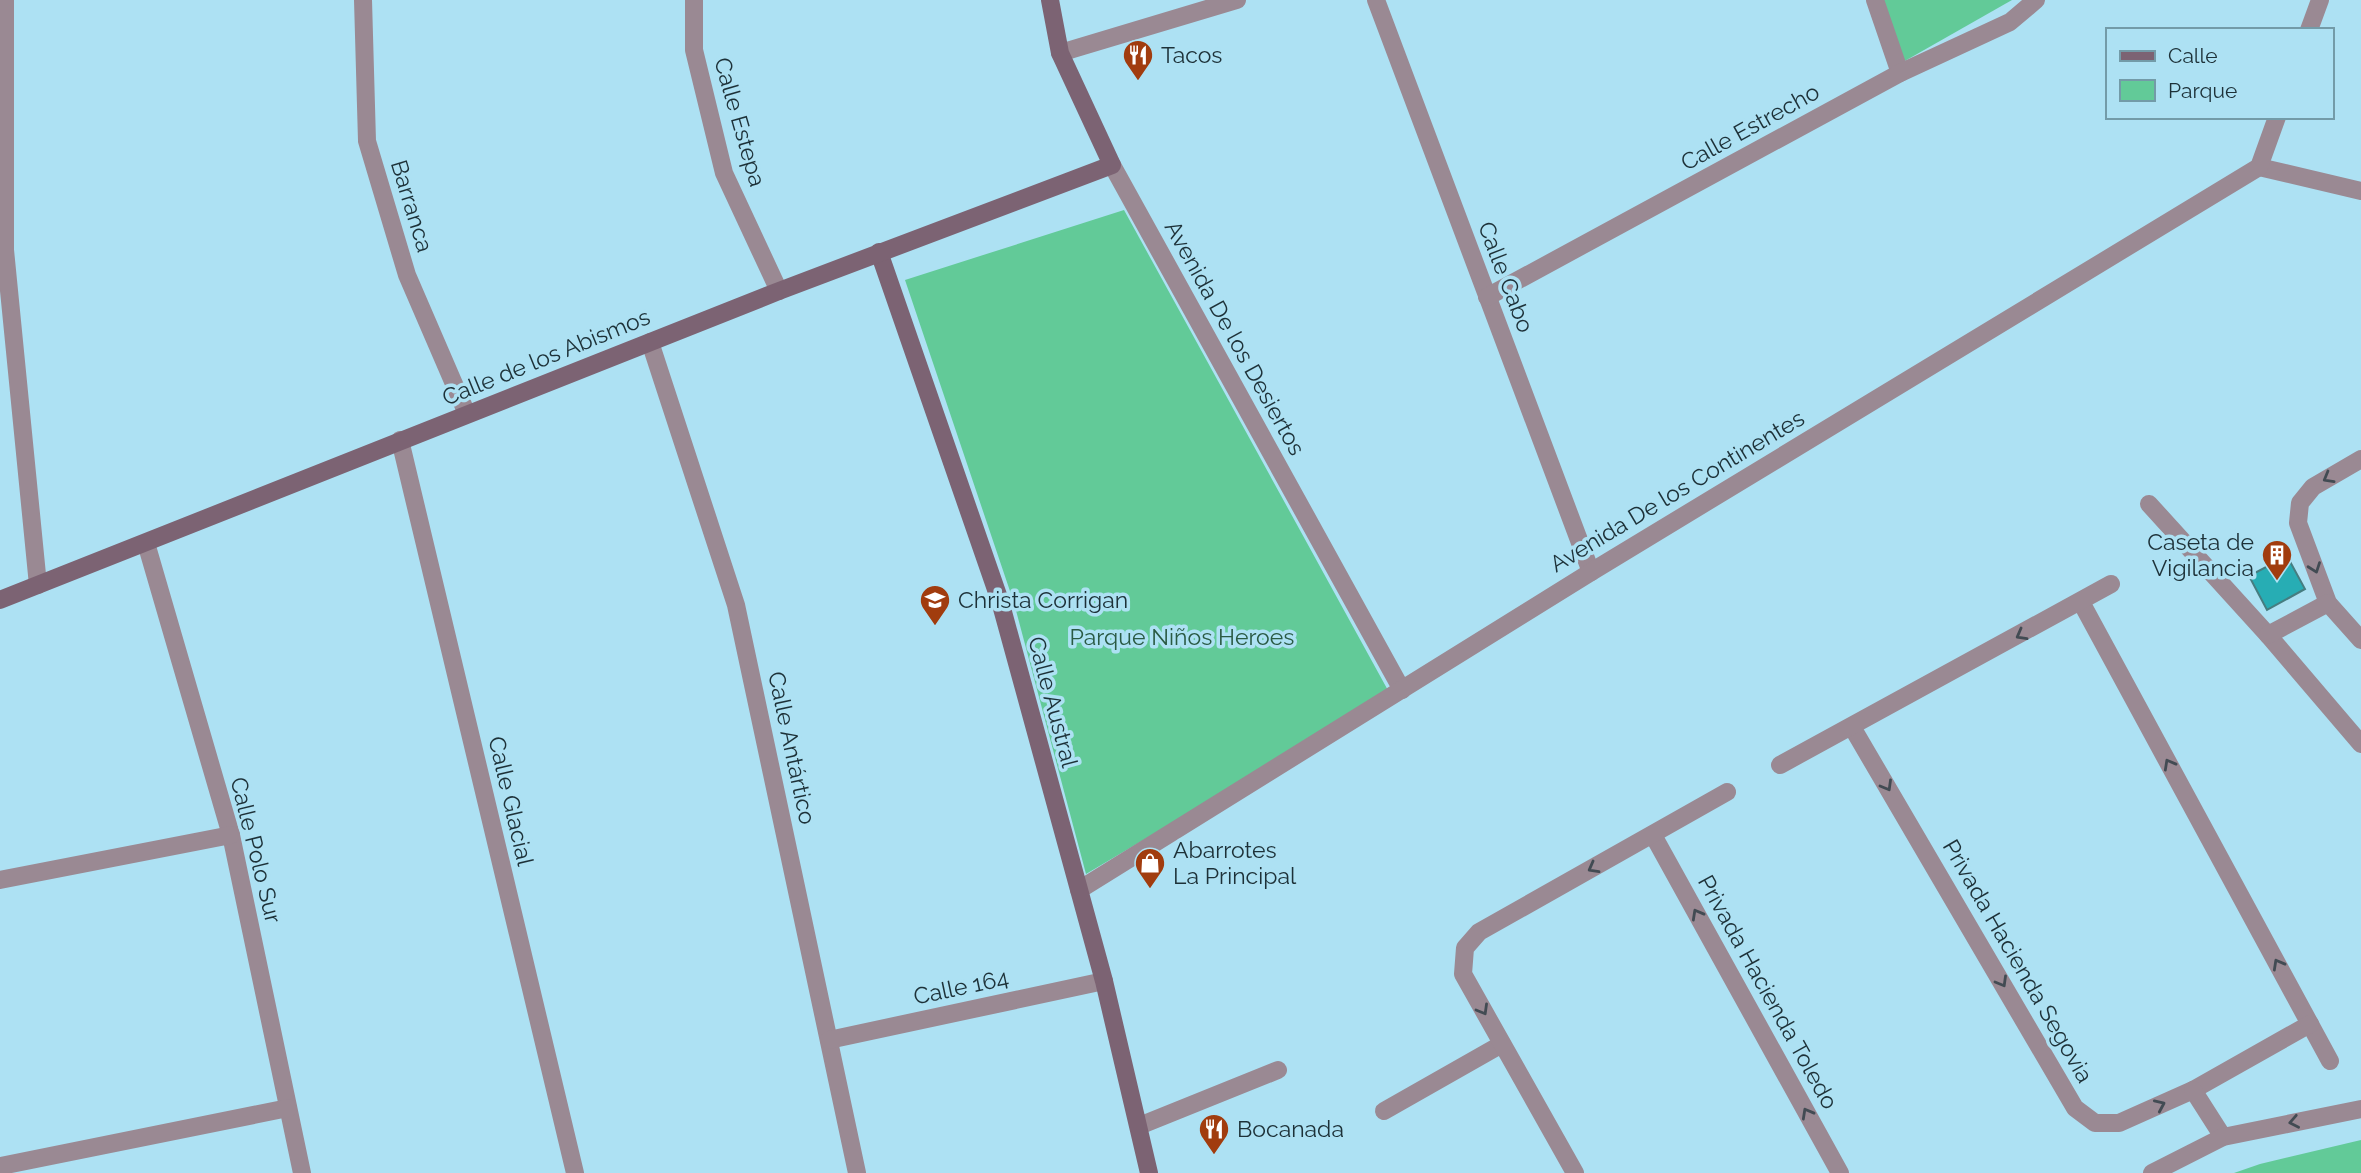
<svg xmlns="http://www.w3.org/2000/svg" width="2361" height="1173" viewBox="0 0 2361 1173" font-family="Raleway,sans-serif">
<style>
.green{fill:#62ca98}
.building{fill:#27adb4;stroke:#467d80;stroke-width:2}
.lines{fill:none;stroke-linecap:round;stroke-linejoin:round}
.street{stroke:#9a8993;stroke-width:18}
.secondary{stroke:#7c6373;stroke-width:18}
.oneway{stroke:#424b53}
.labels{text-anchor:middle;stroke-width:7;stroke-linejoin:round;paint-order:stroke}
.poi-label{font-size:23px;fill:#1d3138;stroke:#ade1f3;text-anchor:start}
.street-label{font-size:23px;fill:#1d3138;stroke:#ade1f3}
.park-label{font-size:23px;fill:#2a5a43;stroke:#ade1f3}
</style>
<rect width="100%" height="100%" fill="#ade1f3"/>
<g class="green">
<path d="M1882 0H2012L1903 62Z"/>
<path d="M1124 210 1390 694 1086 874 1014 603 905 280Z"/>
<path d="M2361 1140V1173H2234L2260 1164Z"/>
</g>
<path class="building" d="M2287 556 2305 589 2267 610 2249 576Z"/>
<g class="lines">
<g class="street">
<path d="M5 0V250L38 585"/>
<path d="M363 0 367 141 407 275 467 414"/>
<path d="M694 0V50L724 173 779 291"/>
<path d="M1376 0 1591 572"/>
<path d="M1875 0 1900 73"/>
<path d="M2309 30 2320 0"/>
<path d="M1060 53 1237 0"/>
<path d="M1112 165 1402 690"/>
<path d="M2259 167 2361 191"/>
<path d="M1487 297 1900 73 2010 22 2036 0"/>
<path d="M650 342 736 605 857 1173"/>
<path d="M400 440 575 1173"/>
<path d="M2361 459 2313 487 2300 503 2298 523 2328 603 2361 640"/>
<path d="M2149 504 2268 635 2361 744"/>
<path d="M146 543 231 835 302 1173"/>
<path d="M2081 602 2330 1061"/>
<path d="M2268 635 2328 603"/>
<path d="M1852 727 2075 1108 2095 1123H2119L2193 1090 2310 1024"/>
<path d="M1780 765 2111 584"/>
<path d="M1653 835 1840 1173"/>
<path d="M0 880 231 835"/>
<path d="M1079 890 1591 572 2259 167 2277 117"/>
<path d="M829 1040 1104 981"/>
<path d="M2193 1090 2223 1137"/>
<path d="M1384 1111 1502 1044"/>
<path d="M1139 1126 1278 1070"/>
<path d="M1 1166 288 1108"/>
<path d="M1575 1173 1463 974 1465 948 1479 932 1727 792"/>
<path d="M2152 1173 2223 1137 2361 1109"/>
</g>
<g class="secondary">
<path d="M879 252 1000 601 1104 981 1149 1173"/>
<path d="M0 600 779 291 1112 165 1060 53 1050 0"/>
</g>
</g>
<defs><path id="oneway-chevron" d="M-2-3.5L2.5 0L-2 3.5" fill="none" stroke-width="1.6" stroke-linecap="round" stroke-linejoin="round" transform="scale(1.75)"/></defs>
<g class="oneway">
<use href="#oneway-chevron" transform="translate(2328 478) rotate(150)"/>
<use href="#oneway-chevron" transform="translate(2315 568) rotate(70)"/>
<use href="#oneway-chevron" transform="translate(2021 635) rotate(151)"/>
<use href="#oneway-chevron" transform="translate(2169 764) rotate(-119)"/>
<use href="#oneway-chevron" transform="translate(1887 786) rotate(60)"/>
<use href="#oneway-chevron" transform="translate(1593 868) rotate(151)"/>
<use href="#oneway-chevron" transform="translate(1697 914) rotate(-119)"/>
<use href="#oneway-chevron" transform="translate(2278 964) rotate(-119)"/>
<use href="#oneway-chevron" transform="translate(2002 982) rotate(60)"/>
<use href="#oneway-chevron" transform="translate(1483 1010) rotate(60)"/>
<use href="#oneway-chevron" transform="translate(2160 1105) rotate(-24)"/>
<use href="#oneway-chevron" transform="translate(1807 1113) rotate(-119)"/>
<use href="#oneway-chevron" transform="translate(2294 1122) rotate(169)"/>
</g>
<defs>
<g id="restaurant-pin" transform="scale(1.575)"><path d="M0 17L-7.5 6A9.5 9.5 0 1 1 7.5 6Z" fill="#a13c0e" stroke="#ade1f3"/><path d="M-5-6h1v4h1v-4h1v4h1v-4h1v5L-1.5 .5V6h-2V.5L-5-1ZM5-6V6H3V1.5H1.5Q1.5-4 5-6Z" fill="#fff"/></g>
<g id="building-pin" transform="scale(1.575)"><path d="M0 17L-7.5 6A9.5 9.5 0 1 1 7.5 6Z" fill="#a13c0e" stroke="#ade1f3"/><path d="M-4-6H4V6H1V3H-1V6H-4ZM-2.5-4.3h1.7v1.8h-1.7ZM.8-4.3h1.7v1.8H.8ZM-2.5-1h1.7V.8h-1.7ZM.8-1h1.7V.8H.8Z" fill="#fff"/></g>
<g id="school-pin" transform="scale(1.575)"><path d="M0 17L-7.5 6A9.5 9.5 0 1 1 7.5 6Z" fill="#a13c0e" stroke="#ade1f3"/><path d="M0-5L7-2L0 1L-7-2ZM-4 1L0 2.5L4 1V4Q0 6-4 4Z" fill="#fff"/></g>
<g id="shop-pin" transform="scale(1.575)"><path d="M0 17L-7.5 6A9.5 9.5 0 1 1 7.5 6Z" fill="#a13c0e" stroke="#ade1f3"/><path d="M-5-2.5h2.3a2.7 3.5 0 0 1 5.4 0H5L5.5 6h-11ZM-1.5-2.5h3a1.5 2.3 0 0 0-3 0Z" fill="#fff"/></g>
</defs>
<g fill-rule="evenodd">
<use href="#restaurant-pin" x="1138" y="55"/>
<use href="#building-pin" x="2277" y="555"/>
<use href="#school-pin" x="935" y="600"/>
<use href="#shop-pin" x="1150" y="863"/>
<use href="#restaurant-pin" x="1214" y="1129"/>
</g>
<g class="labels">
<g class="poi-label">
<text x="1161" y="63">Tacos</text>
<text x="2254" y="550" text-anchor="end">Caseta de<tspan x="2254" dy="26">Vigilancia</tspan></text>
<text x="958" y="608">Christa Corrigan</text>
<text x="1173" y="858">Abarrotes<tspan x="1173" dy="26">La Principal</tspan></text>
<text x="1237" y="1137">Bocanada</text>
</g>
<g class="street-label">
<text transform="translate(740 122) rotate(74)" y="8">Calle Estepa</text>
<text transform="translate(1750 127) rotate(-29)" y="8">Calle Estrecho</text>
<text transform="translate(412 206) rotate(73)" y="8">Barranca</text>
<text transform="translate(1506 277) rotate(69)" y="8">Calle Cabo</text>
<text transform="translate(1235 338) rotate(61)" y="8">Avenida De los Desiertos</text>
<text transform="translate(546 357) rotate(-22)" y="8">Calle de los Abismos</text>
<text transform="translate(1677 491) rotate(-31)" y="8">Avenida De los Continentes</text>
<text transform="translate(1053 702) rotate(75)" y="8">Calle Austral</text>
<text transform="translate(792 748) rotate(78)" y="8">Calle Antártico</text>
<text transform="translate(511 801) rotate(77)" y="8">Calle Glacial</text>
<text transform="translate(256 850) rotate(76)" y="8">Calle Polo Sur</text>
<text transform="translate(2018 961) rotate(60)" y="8">Privada Hacienda Segovia</text>
<text transform="translate(961 987) rotate(-12)" y="8">Calle 164</text>
<text transform="translate(1768 992) rotate(61)" y="8">Privada Hacienda Toledo</text>
</g>
<g class="park-label">
<text x="1182" y="645">Parque Niños Heroes</text>
</g>
</g>
<rect x="2106" y="28" width="228" height="91" fill="#ade1f3" stroke="#739ba8" stroke-width="2"/>
<rect x="2120" y="51" width="35" height="10" fill="#7c6373" stroke="#739ba8" stroke-width="2"/>
<text x="2168" y="63" font-size="21" fill="#1d3138">Calle</text>
<rect x="2120" y="80" width="35" height="21" fill="#62ca98" stroke="#739ba8" stroke-width="2"/>
<text x="2168" y="98" font-size="21" fill="#1d3138">Parque</text>
</svg>
